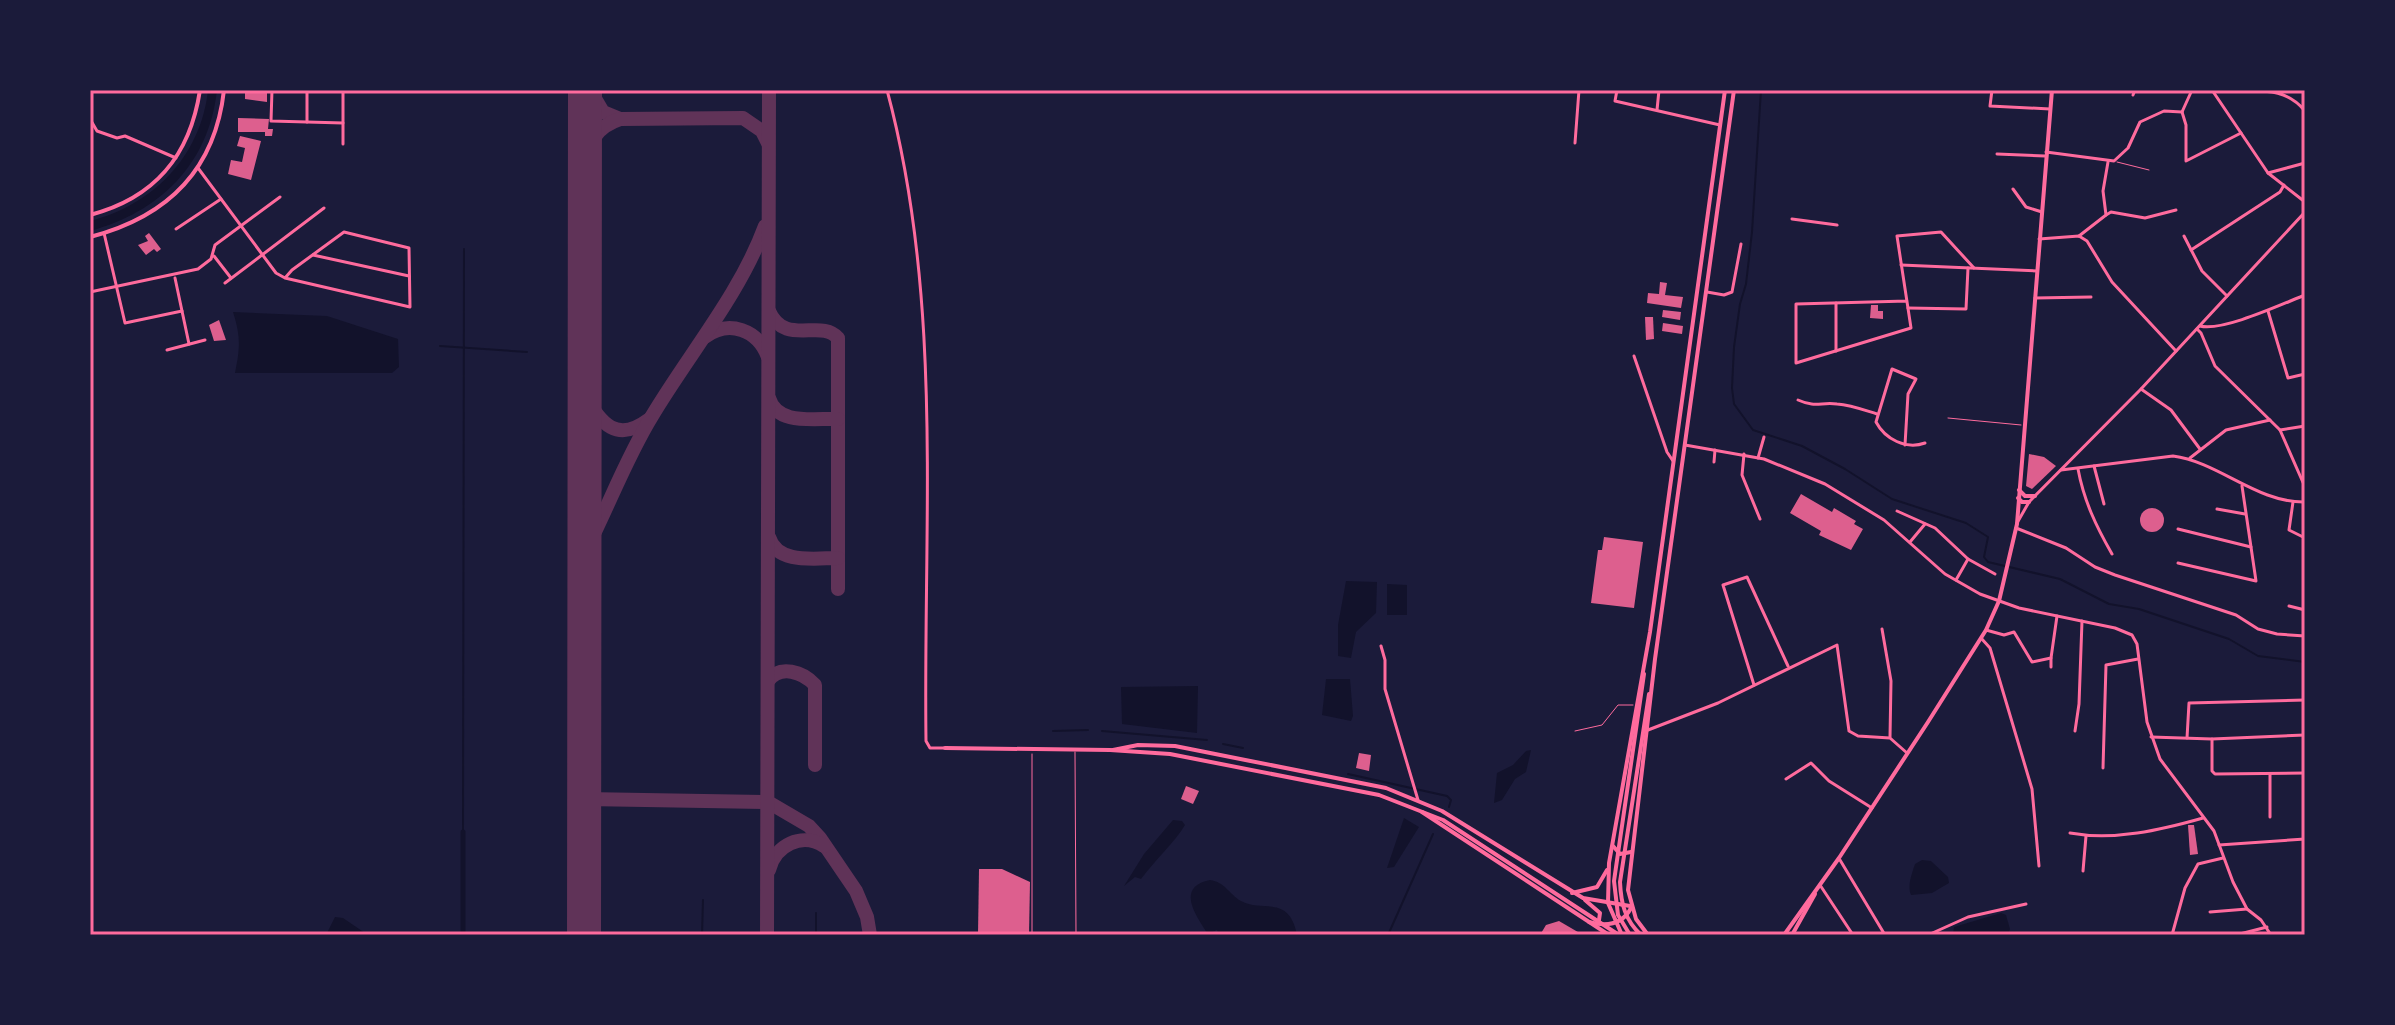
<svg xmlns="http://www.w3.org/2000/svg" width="2395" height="1025" viewBox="0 0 2395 1025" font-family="'Exo 2',sans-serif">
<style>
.water{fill:#12122b}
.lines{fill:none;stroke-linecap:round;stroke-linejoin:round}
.stream{stroke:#12122b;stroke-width:2}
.canal{stroke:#12122b;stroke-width:5}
.taxiway{stroke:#603358;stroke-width:14}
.runway{stroke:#603358;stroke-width:34}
.building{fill:#dd5f8e}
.service{stroke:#ff6b9d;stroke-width:1}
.minor{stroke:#ff6b9d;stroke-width:3}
.tertiary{stroke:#ff6b9d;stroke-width:3}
.secondary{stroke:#ff6b9d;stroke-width:4}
.primary{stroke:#ff6b9d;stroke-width:4}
.neatline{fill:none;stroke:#ff6b9d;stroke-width:3}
</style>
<rect width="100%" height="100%" fill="#1b1b3a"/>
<g class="water">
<path d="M208 90H217C209 164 160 212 90 231V221C153 205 201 156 208 90Z"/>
<path d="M233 312 327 316 398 339 399 367 392 373H235C240 348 241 337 233 312Z"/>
<path d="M1346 581 1377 582 1376 613 1356 632 1351 658 1338 656V625Z"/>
<path d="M1387 584 1407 585V615H1387Z"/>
<path d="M1326 679H1350L1353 716 1351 721 1322 715Z"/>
<path d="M1198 686 1197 733 1122 724 1121 687Z"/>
<path d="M1531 750 1526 772 1515 779 1502 800 1494 803 1497 773 1513 765 1526 751Z"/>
<path d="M1404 818 1419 827 1394 867 1387 868Z"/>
<path d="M1173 820 1182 821 1185 825C1175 842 1155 860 1141 879L1135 877 1124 886 1144 854Z"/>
<path d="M1922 860 1931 861 1948 877 1949 883 1932 893 1911 895C1907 886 1912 873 1915 864Z"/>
<path d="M1210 880C1225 882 1229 894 1241 901 1263 913 1289 894 1297 935H1215L1218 933 1217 930 1208 934C1196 916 1175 887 1210 880Z"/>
<path d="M2001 913 2006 915 2010 929 2008 935H1953L1954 927Z"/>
<path d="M335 917 343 918 368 935H326Z"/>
</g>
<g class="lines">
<g class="stream">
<path d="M1761 90 1752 232 1746 284 1740 304 1734 347 1732 388 1734 404 1753 430 1802 446 1845 469 1892 499 1966 523 1988 537 1984 557 1988 562 2060 579 2109 604 2139 609 2229 639 2258 656 2305 662"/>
<path d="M440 346 527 352"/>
<path d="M1053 731 1088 730"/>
<path d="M1102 731 1207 740"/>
<path d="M1223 744 1243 748"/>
<path d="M1348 774 1447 796 1451 800 1449 807"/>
<path d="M463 832 464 249"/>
<path d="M702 935 703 900"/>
<path d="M816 935V913"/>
<path d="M1388 935 1433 834"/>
</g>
<path class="canal" d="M463 832V935"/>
<g class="taxiway">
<path d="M590 90 603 112 620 119"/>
<path d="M585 165C590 141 596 127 620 119L743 118 762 131 768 143"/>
<path d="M769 311C785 347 821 318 838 338V589"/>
<path d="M705 337C729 319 758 330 768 357"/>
<path d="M585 396C601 424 617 443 648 420"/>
<path d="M769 398C777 426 815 418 838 419"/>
<path d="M769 537C777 565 816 558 838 558"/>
<path d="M584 554C608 508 625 460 652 416 689 354 740 294 765 226"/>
<path d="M768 681C780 664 803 672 815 685V765"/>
<path d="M585 799 768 802 809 826 820 838 856 891 867 917 870 935"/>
<path d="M769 870C775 845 802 832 824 846"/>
<path d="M767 935 769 90"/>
</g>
<path class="runway" d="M584 935 585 90"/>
</g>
<g class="building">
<path d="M245 90H267V102L245 99Z"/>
<path d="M238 118 269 119 268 129H273L272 136H265V132H238Z"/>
<path d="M240 136 261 141 251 180 228 174 231 160 242 162 245 148 237 146Z"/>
<path d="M149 233 161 249 157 252 154 249 146 255 138 245 148 241 145 236Z"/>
<path d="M1660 282 1667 283 1665 295 1683 297 1681 308 1647 303 1648 293 1659 294Z"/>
<path d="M1871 305H1878V311H1883V319L1870 318Z"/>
<path d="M1663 310 1681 312 1680 320 1662 317Z"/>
<path d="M1645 317H1653L1654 339 1646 340Z"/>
<path d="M219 320 226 340 214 341 209 325Z"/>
<path d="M1663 323 1683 326 1682 334 1662 331Z"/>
<path d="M2029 454 2044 457 2056 466 2032 489 2026 486Z"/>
<path d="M1801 494 1832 512 1834 508 1856 521 1854 524 1863 529 1851 550 1819 535 1821 531 1790 513Z"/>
<circle cx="2152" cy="520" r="12"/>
<path d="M1604 537 1643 542 1634 608 1591 603 1598 550H1602Z"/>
<path d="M1359 753 1371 755 1369 771 1356 768Z"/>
<path d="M1186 786 1199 791 1193 804 1181 799Z"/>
<path d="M2188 825H2194L2198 854 2190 855Z"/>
<path d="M979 869H1002L1030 882 1029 935H978Z"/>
<path d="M1559 921 1583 935H1540L1546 925Z"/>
</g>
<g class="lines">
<g class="service">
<path d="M2117 162 2149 170"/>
<path d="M1948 418 2021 425"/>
<path d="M1575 731 1602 725 1618 705H1633"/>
<path d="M1075 752 1076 935"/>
<path d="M1032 754V935"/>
</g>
<g class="minor">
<path d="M272 90 271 121 343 123"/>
<path d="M307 90V122"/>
<path d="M343 90V144"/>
<path d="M887 90C944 302 923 524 926 741L930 748H944"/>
<path d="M1617 90 1615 101 1720 125"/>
<path d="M1992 90 1990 106 2050 109"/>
<path d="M2212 90 2268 173 2305 202"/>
<path d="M2235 90C2263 91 2286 88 2305 111"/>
<path d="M2133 95 2135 90"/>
<path d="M1657 110 1659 90"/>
<path d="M2182 112 2186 125V161L2241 133"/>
<path d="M2182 112 2192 90"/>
<path d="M90 119 97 131 117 138 125 136 176 158"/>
<path d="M1575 143 1579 90"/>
<path d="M2046 152 2114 161 2128 148 2140 122 2164 111 2182 112"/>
<path d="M1997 154 2045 156"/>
<path d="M198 168 276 273 285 278 410 307 409 248 344 232 292 270 285 278"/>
<path d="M2268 173 2305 163"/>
<path d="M2013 189 2026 207 2042 212"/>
<path d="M2106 215 2111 212 2145 218 2176 210"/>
<path d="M1792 219 1837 225"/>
<path d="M176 229 221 199"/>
<path d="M104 233 125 323 182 311"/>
<path d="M2079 236 2106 215 2103 191 2108 162"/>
<path d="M2184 236 2202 271 2227 296"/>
<path d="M2039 239 2079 236 2087 241 2112 282 2176 351"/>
<path d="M2191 250 2280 192 2284 185"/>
<path d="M313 255 409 276"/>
<path d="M214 256 231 278"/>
<path d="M1901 265 2037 271"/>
<path d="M175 278 189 344"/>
<path d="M225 283 324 208"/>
<path d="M90 292 198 269 211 259 215 245 280 197"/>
<path d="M1707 292 1724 295 1732 292 1741 244"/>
<path d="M2035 298 2091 297"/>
<path d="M1907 301 1796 304V363L1911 328 1897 236 1941 232 1974 268"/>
<path d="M1908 308 1966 309 1968 268"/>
<path d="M2268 311 2288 378 2305 374"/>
<path d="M2200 326C2222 332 2282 304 2305 295"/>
<path d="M2197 329 2201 333 2215 366 2280 430 2305 487"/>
<path d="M167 350 205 340"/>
<path d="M1836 351V303"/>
<path d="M1634 356 1667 452 1673 461"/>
<path d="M2141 389 2171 410 2200 449"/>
<path d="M1798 400C1816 408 1820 402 1837 404 1851 405 1864 410 1877 414"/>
<path d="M2280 430 2305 426"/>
<path d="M1905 445 1908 394 1916 379 1892 369 1876 422C1885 439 1906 450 1925 443"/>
<path d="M1744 454 1742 475 1760 519"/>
<path d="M1758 458 1764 437"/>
<path d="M2190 458 2226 430 2270 420"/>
<path d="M1714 462 1715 450"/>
<path d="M2094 466 2104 504"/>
<path d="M2078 469C2084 501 2096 526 2112 554"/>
<path d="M2061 470 2173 456C2219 462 2257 503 2305 502"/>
<path d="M2293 502 2289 530 2305 538"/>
<path d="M2217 509 2245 514"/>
<path d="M1897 511 1935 528 1968 559 1995 574"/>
<path d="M2016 528 2066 548 2095 567 2115 575 2236 615 2258 629 2277 634 2305 636"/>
<path d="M2178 529 2251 547"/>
<path d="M1910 542 1925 524"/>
<path d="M2178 563 2256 581 2242 486"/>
<path d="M1956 580 1968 559"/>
<path d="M2289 606 2305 610"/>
<path d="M1882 629 1891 681 1890 737"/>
<path d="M1986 630 2004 635 2014 632 2032 662 2051 658 2057 616"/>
<path d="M1981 638 1990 648 2032 789 2039 866"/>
<path d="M1381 646 1385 660V689L1418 800"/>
<path d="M2051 667V658"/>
<path d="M1754 685 1723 585 1747 577 1788 666"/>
<path d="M1648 730 1718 703 1837 645 1849 731 1858 736 1890 738 1907 753"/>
<path d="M2075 731 2079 704 2082 621"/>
<path d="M2151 737 2212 739 2305 735"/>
<path d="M2187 738 2189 703 2305 700"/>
<path d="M2212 739V771L2215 774 2305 773"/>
<path d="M2103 768 2106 665 2138 659"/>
<path d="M2270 774V817"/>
<path d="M1786 779 1811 763 1829 781 1872 808"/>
<path d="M2070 833C2114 841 2161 830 2203 818"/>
<path d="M1840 860 1885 935"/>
<path d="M2083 871 2086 836"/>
<path d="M1820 885 1853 935"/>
<path d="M2210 912 2247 909"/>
<path d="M1928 935 1968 917 2026 904"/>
<path d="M2172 935 2185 888 2198 864 2223 858"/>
<path d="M2236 935 2267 927"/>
<path d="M2300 935 2305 932"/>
</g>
<g class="tertiary">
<path d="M1685 445 1764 459 1825 484 1884 520 1945 574 1980 594 2019 608 2115 628 2132 635 2137 644 2147 722 2160 759 2214 831 2233 882 2247 909 2261 920 2271 935"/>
<path d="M2017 523 2029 502 2141 389 2305 212"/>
<path d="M2219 845 2305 839"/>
</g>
<g class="secondary">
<path d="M2019 490 2025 496H2035"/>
<path d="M2018 498 2022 502H2029"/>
<path d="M945 748 1110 750 1170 754 1379 795 1443 820 1619 935"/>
<path d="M1113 750 1138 745 1175 746 1386 788 1442 811 1583 898 1630 906"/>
<path d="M1422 812 1609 935"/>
<path d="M1585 900 1600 913 1599 920"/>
<path d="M1630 935 1618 915 1614 881 1644 674"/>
<path d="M1641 935C1625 920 1621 904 1620 882L1649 694"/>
<path d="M1784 935 1839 858 1928 722 1986 630 1999 601 2017 524 2052 90"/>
<path d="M1792 935 1815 894"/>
</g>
<g class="primary">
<path d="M90 215C155 198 190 156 200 90"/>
<path d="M90 237C167 217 215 171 224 90"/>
<path d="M1613 846 1620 854 1631 852"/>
<path d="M1572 893 1597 887 1607 870"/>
<path d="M1589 922C1607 927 1622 925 1631 908"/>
<path d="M1622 935 1608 903 1609 863 1650 632 1725 90"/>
<path d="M1648 935 1636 919 1628 890 1655 659 1734 90"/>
</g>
</g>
<rect width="2395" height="1025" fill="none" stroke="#1b1b3a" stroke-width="184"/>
<rect x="92" y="92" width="2211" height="841" class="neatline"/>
</svg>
